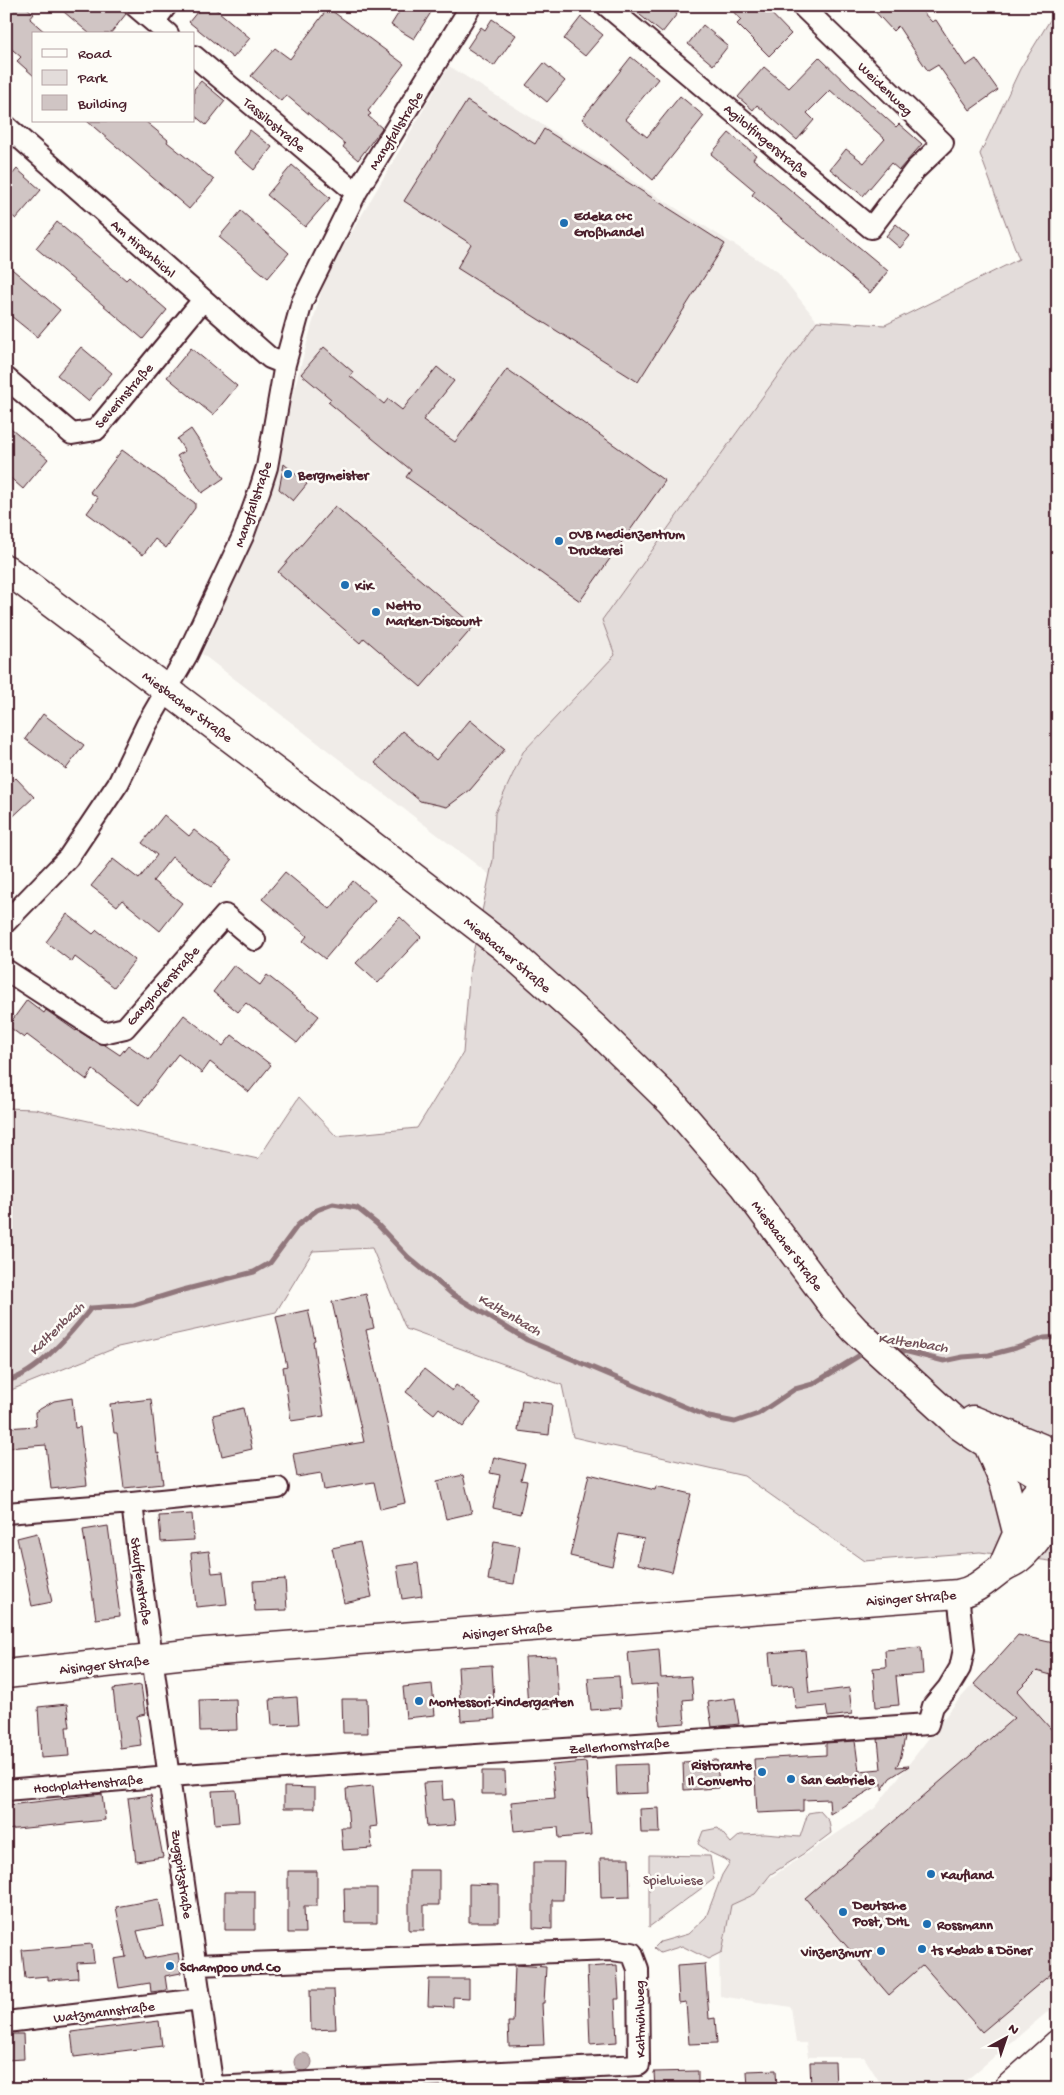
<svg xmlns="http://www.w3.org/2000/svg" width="1064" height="2095" font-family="'Gochi Hand',sans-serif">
<rect width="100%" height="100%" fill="#fdfcf7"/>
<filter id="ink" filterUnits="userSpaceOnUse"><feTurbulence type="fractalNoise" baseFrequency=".02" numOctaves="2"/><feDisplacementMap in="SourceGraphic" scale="10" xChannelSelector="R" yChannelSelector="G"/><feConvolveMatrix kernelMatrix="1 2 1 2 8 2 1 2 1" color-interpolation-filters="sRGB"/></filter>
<g filter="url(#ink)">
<path fill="#f0ece8" d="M449 66 778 272 817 321 602 620 615 655 523 752 495 813 493 860 490 875 202 654 253 538 325 278Z
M1018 1635 1058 1644V2003L956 2089H884L864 2057H808L806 2043H796L791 2007 720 1996 718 1896 770 1878 875 1808 955 1704Z"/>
<path fill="#e3dcda" stroke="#967e82" d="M1058 7V1562L980 1552 864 1561 744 1476 573 1437 562 1385 406 1329 372 1248 313 1251 276 1312 118 1347 6 1392V1108L35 1109 258 1159 299 1097 336 1136 417 1128 463 1053 470 967 493 860 495 813 523 752 615 655 602 620 817 321 885 325 1019 259 980 154 1020 69Z
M820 1811 829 1821 831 1833 803 1854 771 1874 755 1894 731 1905 722 1952 708 1959 682 1946 660 1953 654 1948 660 1942 688 1934 706 1917 722 1875 730 1862 709 1852 698 1844 703 1831 718 1828 731 1843 740 1835 765 1834 800 1837 808 1813Z
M649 1855 710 1856 714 1879 649 1927Z"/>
<path fill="#c0b1b1" stroke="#91777b" d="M294 2062a9 9 0 1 1 18 0a9 9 0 1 1-18 0Z"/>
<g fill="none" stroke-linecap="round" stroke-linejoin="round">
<path stroke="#91777b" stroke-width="5" d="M892 1348 944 1361 963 1357 989 1355 1016 1348 1044 1338 1058 1337
M6 1381C36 1375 73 1331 91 1308L134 1305 183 1290 254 1272 270 1263 298 1225 317 1210 333 1204 357 1208 377 1224 408 1257 452 1294 527 1340 709 1417 735 1422 758 1414 795 1389 813 1384 865 1352"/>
</g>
<path fill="#d0c5c4" stroke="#4a1f2b" d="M6 6H25L34 14 30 19 47 34H34V76L17 61 21 57 6 44Z
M57 6H117L126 14 110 34H90Z
M202 6H212L250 38 233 58 189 22Z
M403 6H435L414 39 391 25Z
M629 6H668L677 14 662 33Z
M728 6H764L791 34 769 56 737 24 741 20Z
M870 6H917L932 22 936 20 966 66 976 59 998 90 970 110 938 65 928 71 898 26 893 31Z
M328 8 404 64 368 111 371 114 368 116 382 128 358 160 343 147 345 144 286 95 281 101 251 76 275 48 290 59Z
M581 17 603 35 585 56 564 39Z
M492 19 516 35 494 66 467 48 481 27 485 30Z
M703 25 728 46 713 65 688 44Z
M631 57 658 79 625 119 647 137 680 96 704 116 653 180 582 119Z
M819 57 852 89 853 88 896 127 899 124 922 144 899 170 891 163 863 196 830 169 846 149 864 163 885 139 830 90 807 113 814 120 797 140 757 105 753 110 738 97 764 67 789 88Z
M544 63 565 81 547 102 526 85Z
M201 81 225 101 206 125 194 115V89Z
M467 101 535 144 544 129 725 244 638 382 457 268 471 244 404 201Z
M87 121H145L168 140 167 142 214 180 189 209Z
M250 130 272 147 254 170 233 152Z
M729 133 756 155 753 159 888 271 870 293 752 195 755 191 711 154Z
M292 165 330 198 305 227 267 195Z
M17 169 41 190 16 219 6 211V182Z
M241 211 289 253 268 278 219 237Z
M57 222 126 280 129 277 167 310 143 339 36 248Z
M896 224 910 236 900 248 886 236Z
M6 264 60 310 37 337 6 312Z
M81 347 112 373 88 401 57 375Z
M324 347 353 372 350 376 384 404 388 399 402 410 437 367 454 381 423 420 455 442 507 369 665 481 580 601 406 477 411 470 328 402 331 399 301 374Z
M191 348 237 386 213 415 167 377Z
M6 424 48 459 23 489 6 474Z
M191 429 224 478 202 493 177 456 185 451 177 439Z
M122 450 195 503V508L166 548 155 539 143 555 87 513 98 498 90 492Z
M284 464 307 484 293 501 279 489Z
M335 506 474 626 421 687 364 638 360 643 278 572Z
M43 714 84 745 66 769 25 739Z
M470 720 505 749 470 790 447 807 420 801 375 763 402 731 436 760Z
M16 778 34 797 6 823V787Z
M164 815 189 836 194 830 232 860 211 887 172 857 153 881 182 903 160 931 122 900 117 906 91 886 113 859 139 879 157 855 142 843Z
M285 872 330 909 353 881 375 900 325 959 303 941 307 936 262 899Z
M67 914 93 934 97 930 135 960 114 987 75 957 72 962 46 942Z
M400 917 421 937 378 983 356 963Z
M234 965 260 985 267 975 319 1016 297 1043 246 1003 238 1012 213 992Z
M27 1000 44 1013 46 1010 76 1031 77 1030 97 1043 105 1045 120 1055 128 1045 149 1060 184 1015 223 1046 232 1035 271 1065 249 1092 210 1062 202 1073 178 1054 139 1105 93 1070 87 1080 27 1035 24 1038 8 1026Z
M366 1294 374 1328 366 1330 405 1503 380 1509 374 1482 324 1490 321 1473 297 1477 293 1454 364 1442 332 1302Z
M308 1310 315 1340 313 1341 324 1416 291 1421 283 1367 287 1366 276 1317Z
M424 1369 452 1391 456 1385 481 1403 463 1427 439 1408 434 1414 406 1392Z
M72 1398 75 1428 80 1427 87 1485 51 1489 46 1445 6 1448V1428L36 1426 35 1412 54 1401Z
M151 1399 157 1454 159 1453 163 1484 124 1488 117 1433H114L110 1404Z
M522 1400 552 1404 549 1435 518 1431Z
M243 1408 252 1449 222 1456 213 1415Z
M494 1457 525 1464 521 1480 527 1481 520 1514 493 1508 500 1475 490 1473Z
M589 1474 655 1490 656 1486 691 1494 672 1572 638 1564 644 1539 619 1534 612 1566 570 1556Z
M463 1475 472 1513 446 1519 437 1481Z
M192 1514 194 1540 161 1542 159 1516Z
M108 1526 120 1616 96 1619 83 1530Z
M37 1533 52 1602 32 1606 17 1538Z
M360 1542 372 1597 344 1603 332 1548Z
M494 1542 520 1546 514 1584 488 1580Z
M209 1551 212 1573 223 1572 227 1604 196 1607 191 1553Z
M418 1563 422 1596 402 1599 397 1566Z
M285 1579 287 1610 255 1611 253 1581Z
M1018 1635 1058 1644V1677L1037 1671 1017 1691 1058 1737V1968L982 2032 923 1965 889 1995 805 1898 1014 1718 974 1684Z
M921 1647 923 1674 896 1676 899 1705 876 1707 873 1668 886 1667 885 1650Z
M659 1649 661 1678 691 1676 693 1699 683 1700 685 1723 660 1725 657 1684 631 1686 628 1652Z
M805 1650 809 1693 849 1688 852 1714 828 1717 826 1706 796 1709 793 1685 772 1687 769 1653Z
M556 1656 559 1707 528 1709 525 1657Z
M492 1665 495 1719 461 1721 458 1667Z
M619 1676 621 1708 591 1710 588 1678Z
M432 1684 435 1715 406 1718 403 1687Z
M141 1685 145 1714 137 1716 141 1745 120 1748 113 1689Z
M297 1697 299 1724 272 1725 270 1699Z
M735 1698 739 1724 712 1727 708 1702Z
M236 1699 237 1730 200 1731 199 1700Z
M342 1699H367L368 1733H343Z
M67 1704 70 1727H66L69 1756 41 1758 38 1707Z
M905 1737 900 1760 896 1767 909 1766 890 1778 882 1790V1783L830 1814 829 1799 803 1800V1811L757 1813 754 1759 826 1755V1743L855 1741 859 1771 881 1769 878 1739Z
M717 1760 719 1788 684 1790 683 1762Z
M586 1762 591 1835 559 1838 558 1827 514 1831 511 1802 555 1798 552 1765Z
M647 1764 648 1793 617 1794 616 1765Z
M482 1771H505L506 1794H482Z
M442 1782 443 1800 453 1799 455 1825 427 1827 423 1783Z
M373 1786 377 1826 370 1827 372 1848 343 1850 341 1827H349L346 1789Z
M284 1787 315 1788V1808H284Z
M236 1790 239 1822 215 1824 212 1791Z
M102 1794 105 1820 6 1830V1810H10L9 1805Z
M151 1795 163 1857 136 1861 128 1798Z
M659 1808 660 1833H641L640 1809Z
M600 1858H629L630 1897 601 1898Z
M533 1862H564L563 1900H552V1929L533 1928Z
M409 1870H439V1905H424V1930H409Z
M288 1871H317V1906H304L305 1933H288Z
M469 1884 499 1885V1922H469Z
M344 1888H377V1923H345Z
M225 1891H255V1930H225Z
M159 1899 164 1926 137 1931 145 1959 178 1953 181 1973 165 1976 167 1990 151 1992 150 1983 119 1988 114 1959 126 1957 116 1907Z
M92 1944 94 1962 77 1963 78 1978 48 1980V1976L25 1978 22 1950Z
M705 1964 709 2019 715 2018 717 2043 689 2044 686 2002 679 2003 677 1966Z
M515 1965 546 1967 544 2003H542L544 2045 509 2046 508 2022H513Z
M617 1965 619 1999H615L617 2042 590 2044 587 1967Z
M429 1979H469V1998L453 1997V2007L428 2006Z
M310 1990H334L336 2029 311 2030Z
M159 2021 162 2046 74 2057 71 2032Z
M6 2034H23L24 2059 6 2060Z
M810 2062H835L836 2089H811Z
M776 2070 777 2089H748L747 2071Z
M698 2071V2089H655L654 2072Z
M567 2081V2089H526V2083Z"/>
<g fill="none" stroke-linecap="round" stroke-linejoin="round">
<defs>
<path id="street" d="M135 6 168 34
M607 6 871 228 915 170 943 143 802 6
M154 22 166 6
M194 56 348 186 357 191
M6 126 270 358 285 364
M6 378 72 434 96 430 203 300
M6 922 68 858 119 782 147 724 187 655 243 536 260 489 267 467 285 364 302 302 357 191 471 6
M6 970 103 1033 125 1028 225 915 255 940
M6 1513 132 1503
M6 1790 169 1776 928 1724 933 1706 948 1688 960 1668 964 1649 958 1594
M196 1965 612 1950 632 1953 638 1969 639 2065 212 2087
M6 2022 201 1999
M213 2089 142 1586 132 1503 278 1488"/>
<path id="secondary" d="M6 569 313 800 504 947 595 1028 672 1103 743 1185 833 1306 855 1330 960 1426 976 1437 1058 1486
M973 1420 1039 1447 1058 1456
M988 1445 1005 1485 1017 1532
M1003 1566 1034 1496 1058 1471
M6 1674 205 1652 958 1594C977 1590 986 1580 1001 1569 1006 1565 1013 1563 1018 1559 1036 1544 1050 1520 1058 1498"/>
<path id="primary" d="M1008 2089 1058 2044
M1038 2089 1058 2073"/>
</defs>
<use href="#street" stroke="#4a1f2b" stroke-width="24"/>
<use href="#secondary" stroke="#4a1f2b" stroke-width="31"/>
<use href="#primary" stroke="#4a1f2b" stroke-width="31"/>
<use href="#street" stroke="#fdfcf7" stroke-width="20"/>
<use href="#secondary" stroke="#fdfcf7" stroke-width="28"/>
<use href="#primary" stroke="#fdfcf7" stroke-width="28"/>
</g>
</g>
<g fill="#1f6fb2" stroke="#fdfcf7" stroke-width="2">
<circle cx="564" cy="223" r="5"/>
<circle cx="288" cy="474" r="5"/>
<circle cx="559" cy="541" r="5"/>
<circle cx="345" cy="585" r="5"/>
<circle cx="376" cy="612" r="5"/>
<circle cx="419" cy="1701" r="5"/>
<circle cx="762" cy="1772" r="5"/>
<circle cx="791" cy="1779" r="5"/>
<circle cx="931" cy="1874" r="5"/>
<circle cx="843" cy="1912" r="5"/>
<circle cx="927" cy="1924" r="5"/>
<circle cx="922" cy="1949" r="5"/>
<circle cx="881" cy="1951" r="5"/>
<circle cx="170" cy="1966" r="5"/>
</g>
<g text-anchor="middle" stroke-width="5" stroke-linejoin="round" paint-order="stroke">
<g font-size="14" fill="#4a1f2b" stroke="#fdfcf7">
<text transform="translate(886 88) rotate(44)" y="5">Weidenweg</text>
<text transform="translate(275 124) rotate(40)" y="5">Tassilostraße</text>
<text transform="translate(395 130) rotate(-58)" y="5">Mangfallstraße</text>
<text transform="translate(767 140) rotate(40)" y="5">Agilolfingerstraße</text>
<text transform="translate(144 248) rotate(41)" y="5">Am Hirschbichl</text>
<text transform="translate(123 395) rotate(-49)" y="5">Severinstraße</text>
<text transform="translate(252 504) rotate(-71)" y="5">Mangfallstraße</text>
<text transform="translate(188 706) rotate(37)" y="5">Miesbacher Straße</text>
<text transform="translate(508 954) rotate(40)" y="5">Miesbacher Straße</text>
<text transform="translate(162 985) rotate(-48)" y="5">Ganghoferstraße</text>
<text transform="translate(788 1245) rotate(53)" y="5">Miesbacher Straße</text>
<text transform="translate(142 1581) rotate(82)" y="5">Stauffenstraße</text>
<text transform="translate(911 1597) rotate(-4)" y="5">Aisinger Straße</text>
<text transform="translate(507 1630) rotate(-5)" y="5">Aisinger Straße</text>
<text transform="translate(104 1664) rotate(-6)" y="5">Aisinger Straße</text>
<text transform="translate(619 1745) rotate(-4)" y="5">Zellerhornstraße</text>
<text transform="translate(88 1783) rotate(-5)" y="5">Hochplattenstraße</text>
<text transform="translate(183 1874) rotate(82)" y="5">Zugspitzstraße</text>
<text transform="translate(104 2011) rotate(-7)" y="5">Watzmannstraße</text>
<text transform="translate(639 2019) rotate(-91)" y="5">Kaltmühlweg</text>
</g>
<g font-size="14" font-weight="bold" fill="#4a1f2b" stroke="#fdfcf7" text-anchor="start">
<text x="574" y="220">Edeka c+c<tspan x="574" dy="16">Großhandel</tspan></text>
<text x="298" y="479">Bergmeister</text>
<text x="569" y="538">OVB Medienzentrum<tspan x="569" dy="16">Druckerei</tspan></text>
<text x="355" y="590">KiK</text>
<text x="386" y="609">Netto<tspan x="386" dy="16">Marken-Discount</tspan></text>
<text x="429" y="1706">Montessori-Kindergarten</text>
<text x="752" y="1769" text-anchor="end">Ristorante<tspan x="752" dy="16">Il Convento</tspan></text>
<text x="801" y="1784">San Gabriele</text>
<text x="941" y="1879">Kaufland</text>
<text x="853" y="1909">Deutsche<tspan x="853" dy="16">Post, DHL</tspan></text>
<text x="937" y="1929">Rossmann</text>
<text x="932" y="1954">ts Kebab &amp; Döner</text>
<text x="871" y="1956" text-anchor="end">Vinzenzmurr</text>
<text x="180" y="1971">Schampoo und Co</text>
</g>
<g font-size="14" fill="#704e57" stroke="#fdfcf7">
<text x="673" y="1884">Spielwiese</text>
</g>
<g font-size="15" font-style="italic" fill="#73525a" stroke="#fdfcf7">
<text transform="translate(510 1314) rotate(30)" y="5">Kaltenbach</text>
<text transform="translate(56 1328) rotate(-44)" y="5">Kaltenbach</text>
<text transform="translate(913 1342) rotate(8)" y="5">Kaltenbach</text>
</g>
</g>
<rect width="1064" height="2095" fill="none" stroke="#fdfcf7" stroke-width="25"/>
<rect x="12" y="12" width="1039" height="2070" fill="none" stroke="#4a1f2b" stroke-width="2" filter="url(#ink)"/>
<rect x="32" y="32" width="162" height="90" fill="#fdfcf7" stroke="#b5a4a5"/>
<rect x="42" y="49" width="25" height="8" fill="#fdfcf7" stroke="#b5a4a5"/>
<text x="78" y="58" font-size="15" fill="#4a1f2b">Road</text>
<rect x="42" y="70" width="25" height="15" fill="#e3dcda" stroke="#b5a4a5"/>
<text x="78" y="82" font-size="15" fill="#4a1f2b">Park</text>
<rect x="42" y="95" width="25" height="15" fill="#d0c5c4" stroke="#b5a4a5"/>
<text x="78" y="108" font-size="15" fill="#4a1f2b">Building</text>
<g transform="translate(1006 2038) rotate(40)" stroke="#fdfcf7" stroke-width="4" paint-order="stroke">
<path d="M0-4L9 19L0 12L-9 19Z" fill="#4a1f2b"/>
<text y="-8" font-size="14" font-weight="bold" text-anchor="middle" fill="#4a1f2b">N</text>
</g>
</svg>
